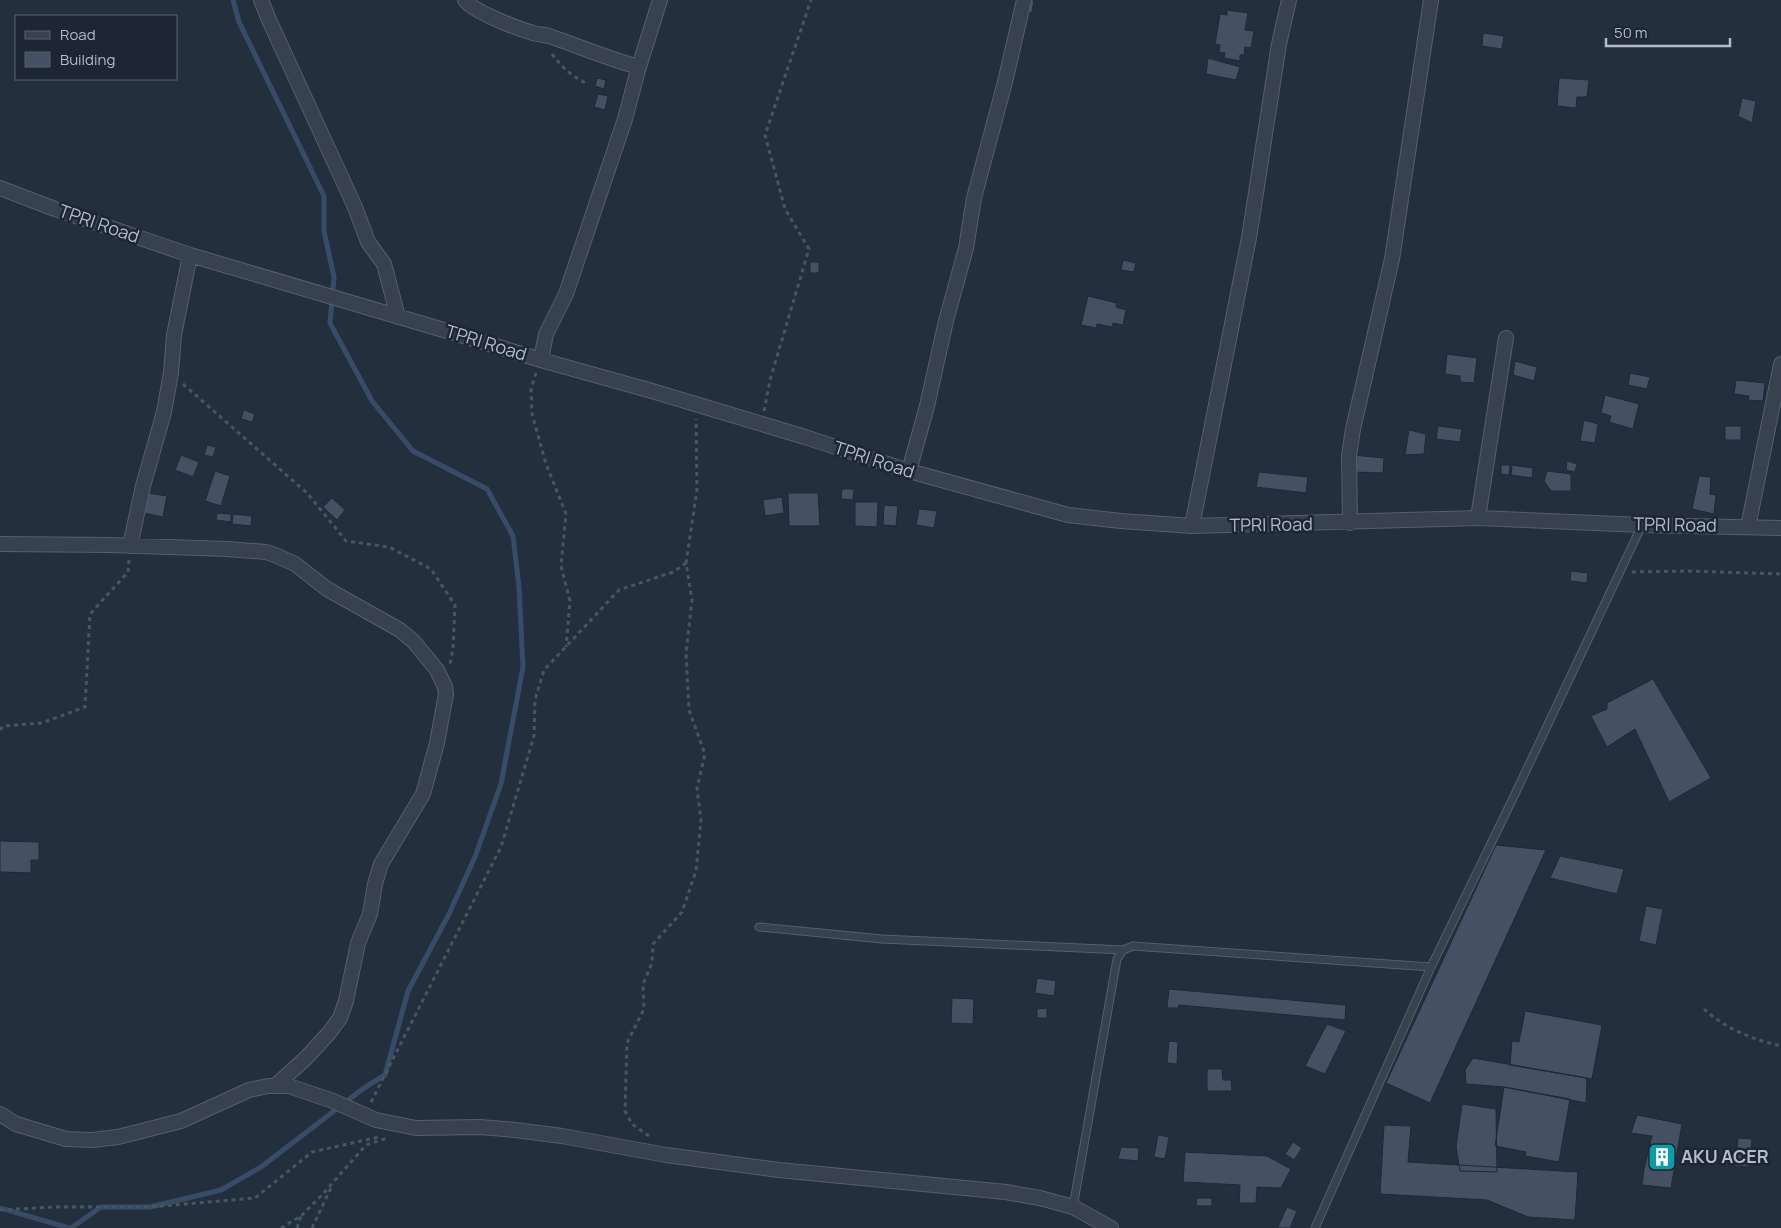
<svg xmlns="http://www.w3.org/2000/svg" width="1781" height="1228" font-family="Manrope,sans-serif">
<rect width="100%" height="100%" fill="#242f3e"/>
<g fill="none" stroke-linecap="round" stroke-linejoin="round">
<path stroke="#394c67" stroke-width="5" d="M0 1208 69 1228
M71 1228 101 1207H150L221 1190 261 1167 364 1088 385 1075 408 991 449 914 475 857 501 784 523 667 519 587 513 536 487 489 413 451 372 401 330 323 334 277 324 231V196L239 22 233 0"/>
</g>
<path fill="#455162" stroke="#1f2835" d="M1024 0H1034L1032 13 1022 9Z
M1227 10 1248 13 1245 30 1254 31 1251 48 1245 47 1244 55H1240V61L1224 58 1225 53 1219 52 1220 45 1215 44 1220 14 1227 15Z
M1483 33 1504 36 1502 49 1482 46Z
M1208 58 1240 67 1236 80 1206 74Z
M597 78 606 80 604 89 595 86Z
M1559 78 1589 80 1587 97H1577L1576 108 1557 106Z
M598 94 608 96 605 110 594 107Z
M1742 98 1756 101 1752 123 1738 116Z
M1123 260 1136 263 1134 272 1121 270Z
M810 262H819V273H810Z
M1088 296 1117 303 1116 307 1126 310 1123 325 1113 323 1112 327 1097 324 1096 328 1081 325Z
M1447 354 1477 358 1474 383 1460 382V376L1445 374Z
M1515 361 1537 367 1534 381 1513 375Z
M1630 373 1650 377 1647 389 1628 385Z
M1736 380 1765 383 1763 401 1748 400 1749 396 1734 394Z
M1605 395 1639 404 1633 429 1609 422 1611 416 1601 413Z
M244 410 255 414 252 422 241 419Z
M1584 420 1598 424 1595 443 1580 441Z
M1438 426 1462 429 1460 442 1436 439Z
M1725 426H1741V440H1725Z
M1409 430 1426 434 1424 454 1405 455Z
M207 445 216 447 213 457 204 455Z
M181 455 199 462 193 477 175 470Z
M1353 455 1384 458 1383 473 1352 472Z
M1567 461 1577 464 1575 472 1566 470Z
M1501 465H1510L1509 475 1501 474Z
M1512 465 1533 468 1532 478 1511 475Z
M215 471 230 476 221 506 205 501Z
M1547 471 1571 474V491H1551L1544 481Z
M1259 472 1308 477 1306 493 1256 487Z
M1699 476 1711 477 1710 494 1716 495 1714 514 1692 509Z
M842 489H854L853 500 841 499Z
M148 493 167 496 163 517 144 513Z
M788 493H818L820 526H789Z
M782 497 784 513 765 516 763 500Z
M332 498 345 510 337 520 323 507Z
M855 502H878L877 527 855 526Z
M884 505 898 506 896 526 883 525Z
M919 509 937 511 934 528 916 525Z
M217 513 231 514V522L216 520Z
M233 514 252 516 251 526 232 524Z
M1571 571 1588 573 1587 583 1570 581Z
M1653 679 1711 778 1669 802 1635 729 1607 747 1591 716 1607 709V703Z
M0 841 39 842V860H31V873L0 872Z
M1496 845 1546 850 1430 1103 1386 1083Z
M1560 856 1624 869 1617 894 1550 878Z
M1646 906 1663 909 1656 945 1639 941Z
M1037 978 1056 981 1054 996 1035 993Z
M1169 989 1346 1005 1345 1020 1179 1005 1178 1008H1167Z
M952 998 974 999 973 1024 951 1023Z
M1047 1008V1018H1037V1009Z
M1525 1011 1602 1025 1592 1079 1510 1065 1512 1041 1519 1042Z
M1327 1024 1346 1031 1325 1074 1305 1066Z
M1169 1041 1178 1042 1177 1064 1167 1063Z
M1473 1058 1587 1078 1586 1103 1504 1087 1466 1084 1465 1070Z
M1207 1069H1222L1223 1080H1231L1232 1091H1207Z
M1504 1087 1570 1099 1559 1162 1525 1156 1526 1152 1495 1146Z
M1462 1104 1496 1109 1497 1172 1460 1171 1456 1147Z
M1637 1115 1682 1124 1671 1188 1642 1185 1644 1169 1652 1136 1631 1133Z
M1384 1125 1411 1126 1408 1162 1578 1172 1575 1220 1528 1217 1487 1200 1380 1194Z
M1158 1135 1169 1137 1165 1159 1154 1157Z
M1738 1138 1752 1139 1750 1167 1735 1166Z
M1293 1142 1302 1148 1294 1160 1285 1154Z
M1121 1147 1139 1148 1138 1161 1118 1159Z
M1185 1152 1267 1156 1291 1169 1281 1188 1257 1187 1256 1203H1239L1240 1185 1183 1182Z
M1197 1198H1212V1206H1196Z
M1287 1207 1297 1211 1290 1228H1281L1278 1227Z"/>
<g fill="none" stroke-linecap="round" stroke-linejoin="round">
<defs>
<path id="service" d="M759 927 882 939 1123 950
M1073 1207 1117 959 1123 950 1133 946 1431 967
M1315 1228 1431 967 1516 792 1642 525"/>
<path id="minor" d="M261 0 269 20 355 207 368 242 384 264 398 317
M465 0C472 11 516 28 530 32 537 35 545 34 552 37 581 47 609 59 639 67
M0 188 55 209 190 255 457 334 541 360 652 391 805 437 909 471 1068 515 1121 521 1192 526 1478 518 1642 525 1781 528
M541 360 546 334 566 294 625 119 638 70 660 0
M909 471 927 406 946 321 966 248 974 198 1005 82 1024 0
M1478 518 1506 338
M1350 523 1349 456 1353 429 1392 259 1431 0
M1192 526 1249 238 1279 44 1289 0
M1748 527 1781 364
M0 544 110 545 227 549 266 552 275 555 295 564 327 589 400 630 414 642 437 670 445 687 446 694 437 743 423 794 381 864 375 884 370 914 358 943 346 1001 340 1018 329 1033 306 1058 275 1086
M130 546 143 486 164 412 171 373 174 335 190 255
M0 1114 16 1124 66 1139 92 1140 118 1137 181 1121 249 1090 268 1086H289L333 1101 376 1120 416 1128 480 1127 515 1130 562 1136 666 1155 779 1170 1006 1192 1040 1198 1073 1207 1111 1228"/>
</defs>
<use href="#service" stroke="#565f6c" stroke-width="9"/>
<use href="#minor" stroke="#565f6c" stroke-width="16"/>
<path stroke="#44595c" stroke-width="3" stroke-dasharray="4 4" stroke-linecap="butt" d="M552 54C562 67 571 76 586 83
M536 373 531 389 532 414 546 464 566 514 561 566 570 601 566 647
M183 384 307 493 346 541 389 547 431 569 455 605 453 649 450 664
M764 411 770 380 809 249 785 209 765 135 811 0
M1632 572 1687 571 1781 574
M0 730 3 726 42 723 85 707 90 614 128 572 129 560
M1704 1009C1724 1028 1754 1040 1781 1046
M371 1102 501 847 534 736 535 700 544 670 619 590 673 572 686 563
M649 1136 632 1124 625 1111 627 1043 644 1009 643 984 652 963 653 944 682 912 696 871 701 820 697 788 705 754 689 710 686 653 692 600 686 563 697 490 696 419
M0 1210 53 1207H150L255 1198 312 1152 379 1137
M281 1228 301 1216 321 1196 366 1145 387 1138
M297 1228 301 1216
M312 1228 331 1188"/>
<use href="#service" stroke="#38414e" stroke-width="7"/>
<use href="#minor" stroke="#38414e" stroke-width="14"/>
</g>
<defs>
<symbol id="building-square" viewBox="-11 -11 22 22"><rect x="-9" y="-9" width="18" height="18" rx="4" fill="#0f9aa8" stroke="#1d2633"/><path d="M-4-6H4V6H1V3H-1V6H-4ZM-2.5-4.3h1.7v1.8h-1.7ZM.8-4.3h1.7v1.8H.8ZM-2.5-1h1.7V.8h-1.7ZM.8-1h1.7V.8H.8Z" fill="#fff"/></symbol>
</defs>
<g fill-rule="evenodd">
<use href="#building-square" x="1646" y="1141" width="32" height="32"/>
</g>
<g text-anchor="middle" stroke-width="5" stroke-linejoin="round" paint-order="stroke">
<g font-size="18" fill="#b4bcc9" stroke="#1d2633">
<text transform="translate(99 224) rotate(19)" y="6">TPRI Road</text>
<text transform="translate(486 343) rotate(17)" y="6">TPRI Road</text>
<text transform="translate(874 460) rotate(18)" y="6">TPRI Road</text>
<text transform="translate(1271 525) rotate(-1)" y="6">TPRI Road</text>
<text transform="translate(1675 525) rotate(1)" y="6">TPRI Road</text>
</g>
<g font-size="18" font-weight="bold" fill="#b4bcc9" stroke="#1d2633" text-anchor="start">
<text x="1681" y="1163">AKU ACER</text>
</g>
</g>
<rect x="15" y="15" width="162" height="65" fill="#1d2633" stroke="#59626f"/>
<rect x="25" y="31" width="25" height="8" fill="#38414e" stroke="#59626f"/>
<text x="60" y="40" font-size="15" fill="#b4bcc9">Road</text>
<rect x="25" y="52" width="25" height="15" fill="#455162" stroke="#59626f"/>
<text x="60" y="65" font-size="15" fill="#b4bcc9">Building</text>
<path d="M1606 38v8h124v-8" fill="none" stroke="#b4bcc9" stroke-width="2.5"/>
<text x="1614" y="38" font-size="15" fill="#b4bcc9" stroke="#1d2633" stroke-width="4" paint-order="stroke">50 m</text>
</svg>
